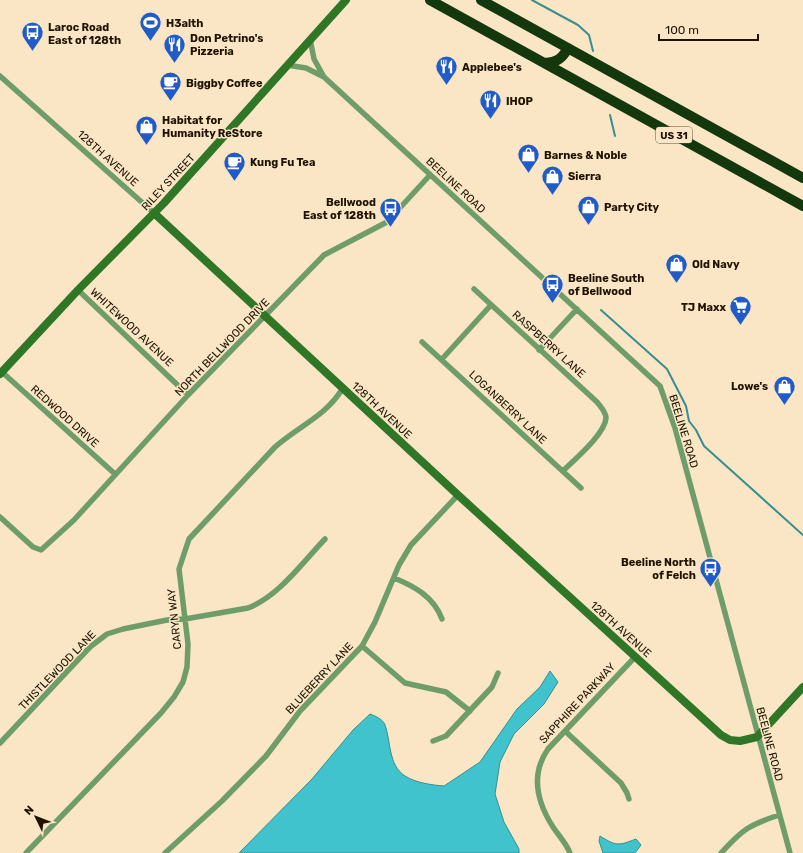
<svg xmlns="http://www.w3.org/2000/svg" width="803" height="853" font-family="Rubik,sans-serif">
<rect width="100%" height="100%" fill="#fae6c5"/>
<path fill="#40c3cc" stroke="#368e8f" d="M550 671 558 682 544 704 514 734 500 762 495 794 504 822 519 849V853H239L312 779 353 730 370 714C375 716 383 719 385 725 391 741 388 765 405 776 416 783 432 785 444 786L480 762 517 709 540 687Z
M600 836C616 846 618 846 636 839L641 845 635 853H603L599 841Z"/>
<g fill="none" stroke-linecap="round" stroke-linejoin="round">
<path stroke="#368e8f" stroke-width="2" d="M532 0 578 25 589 35 593 51
M610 115 615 136
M601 310 667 369 686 406 689 421 696 430 704 446 803 535"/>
<path stroke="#6f9d69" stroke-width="5.5" d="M287 65 306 68 324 77 314 59 310 39
M0 76 154 213
M324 77 660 386 675 428 790 853
M474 289 597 402C601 407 606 412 606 418 605 434 574 460 563 471
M78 290 188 395
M422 342 581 488
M539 350 577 309
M442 359 491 305
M2 372 115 474
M0 517 33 547 41 550 74 520 188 395 324 255 387 222 430 175
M394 578C414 586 434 597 442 619
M362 646 405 683 446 692 470 711
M565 731 621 783 627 793 629 799
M433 741 446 736 492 687 498 673
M0 743 90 647 107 634 123 629 167 620 185 619 248 608C279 596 302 563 325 539
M26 853 161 713 174 697 183 682 187 667 188 644 179 569 189 539 275 447C300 425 325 417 343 388
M165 853 222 801 266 756 300 711 362 646 375 622 399 565 411 545 458 495
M570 853C566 843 559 836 553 827 537 802 530 775 548 749L635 657
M721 853C743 829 749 825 779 815"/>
<path stroke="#2f7626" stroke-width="8" d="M154 213 458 495 721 735 730 740 740 741 757 737 803 687
M0 374 78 290 164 203 346 0"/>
<path stroke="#13380e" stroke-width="10" d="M430 0 803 206
M481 0 803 178
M545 63C557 62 562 59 568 48"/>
</g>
<defs>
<symbol id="stadium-pin" viewBox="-11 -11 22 30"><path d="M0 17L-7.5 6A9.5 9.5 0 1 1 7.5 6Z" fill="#215bc8" stroke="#fae6c5"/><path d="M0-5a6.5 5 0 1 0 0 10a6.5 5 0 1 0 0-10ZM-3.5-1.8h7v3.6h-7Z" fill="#fff"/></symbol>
<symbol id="bus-pin" viewBox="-11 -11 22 30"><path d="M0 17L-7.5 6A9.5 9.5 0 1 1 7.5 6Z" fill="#215bc8" stroke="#fae6c5"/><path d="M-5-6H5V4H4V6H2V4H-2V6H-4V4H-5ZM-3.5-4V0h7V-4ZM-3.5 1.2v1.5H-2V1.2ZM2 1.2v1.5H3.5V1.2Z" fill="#fff"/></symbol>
<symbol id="restaurant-pin" viewBox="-11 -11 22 30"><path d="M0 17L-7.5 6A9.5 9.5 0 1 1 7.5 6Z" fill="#215bc8" stroke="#fae6c5"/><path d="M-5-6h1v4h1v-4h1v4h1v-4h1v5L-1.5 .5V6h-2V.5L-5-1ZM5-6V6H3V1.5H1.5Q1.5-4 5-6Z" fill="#fff"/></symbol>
<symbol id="cafe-pin" viewBox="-11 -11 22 30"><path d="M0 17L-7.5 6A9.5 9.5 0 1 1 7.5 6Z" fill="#215bc8" stroke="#fae6c5"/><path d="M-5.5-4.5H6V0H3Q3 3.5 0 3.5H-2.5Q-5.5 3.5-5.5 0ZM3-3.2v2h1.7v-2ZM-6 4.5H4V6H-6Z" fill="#fff"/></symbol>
<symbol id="shop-pin" viewBox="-11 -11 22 30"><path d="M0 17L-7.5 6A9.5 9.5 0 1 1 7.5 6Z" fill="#215bc8" stroke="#fae6c5"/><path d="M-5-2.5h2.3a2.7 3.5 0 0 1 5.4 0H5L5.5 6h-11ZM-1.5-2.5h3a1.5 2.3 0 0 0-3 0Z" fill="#fff"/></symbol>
<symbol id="supermarket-pin" viewBox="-11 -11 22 30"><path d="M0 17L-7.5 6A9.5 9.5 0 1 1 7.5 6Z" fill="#215bc8" stroke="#fae6c5"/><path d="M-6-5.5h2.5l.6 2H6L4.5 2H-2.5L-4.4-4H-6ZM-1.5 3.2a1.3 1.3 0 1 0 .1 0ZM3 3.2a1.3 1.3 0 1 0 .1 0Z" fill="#fff"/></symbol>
</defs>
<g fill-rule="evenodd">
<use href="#stadium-pin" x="138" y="10" width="25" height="34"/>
<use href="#bus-pin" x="20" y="20" width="25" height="34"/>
<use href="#restaurant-pin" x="162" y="32" width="25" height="34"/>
<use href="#restaurant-pin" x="434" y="54" width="25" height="34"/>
<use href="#cafe-pin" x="158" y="70" width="25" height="34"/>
<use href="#restaurant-pin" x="478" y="88" width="25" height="34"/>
<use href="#shop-pin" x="134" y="114" width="25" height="34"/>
<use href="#shop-pin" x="516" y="142" width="25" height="34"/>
<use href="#cafe-pin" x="222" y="150" width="25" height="34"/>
<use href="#shop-pin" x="540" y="164" width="25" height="34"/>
<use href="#shop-pin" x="576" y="194" width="25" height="34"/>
<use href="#bus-pin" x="378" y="196" width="25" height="34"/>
<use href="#shop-pin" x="664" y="252" width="25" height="34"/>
<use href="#bus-pin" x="540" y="272" width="25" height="34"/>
<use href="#supermarket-pin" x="728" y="294" width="25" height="34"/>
<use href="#shop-pin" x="772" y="374" width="25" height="34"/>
<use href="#bus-pin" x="698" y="556" width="25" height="34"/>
</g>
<g text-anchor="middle" stroke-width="3" stroke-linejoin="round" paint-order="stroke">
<rect fill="#fae6c5" stroke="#61523b" stroke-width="1" x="656" y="127" width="36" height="16" rx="3"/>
<g font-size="10" font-weight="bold" fill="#1f1300">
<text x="674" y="139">US 31</text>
</g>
<g font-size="11" font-weight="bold" fill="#1f1300" stroke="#fae6c5" text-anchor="start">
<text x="166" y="27">H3alth</text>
<text x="48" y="31">Laroc Road<tspan x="48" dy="13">East of 128th</tspan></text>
<text x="190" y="42">Don Petrino's<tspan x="190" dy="13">Pizzeria</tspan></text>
<text x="462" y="71">Applebee's</text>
<text x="186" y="87">Biggby Coffee</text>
<text x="506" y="105">IHOP</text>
<text x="162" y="124">Habitat for<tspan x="162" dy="13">Humanity ReStore</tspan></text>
<text x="544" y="159">Barnes &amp; Noble</text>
<text x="250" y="166">Kung Fu Tea</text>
<text x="568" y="180">Sierra</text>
<text x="376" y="206" text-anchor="end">Bellwood<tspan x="376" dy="13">East of 128th</tspan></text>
<text x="604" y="211">Party City</text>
<text x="692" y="268">Old Navy</text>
<text x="568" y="282">Beeline South<tspan x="568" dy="13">of Bellwood</tspan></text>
<text x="726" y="311" text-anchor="end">TJ Maxx</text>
<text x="768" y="390" text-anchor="end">Lowe's</text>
<text x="696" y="566" text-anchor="end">Beeline North<tspan x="696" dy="13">of Felch</tspan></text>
</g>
<g font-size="11" fill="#1f1300" stroke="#fae6c5">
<text transform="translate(108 158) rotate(42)" y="4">128TH AVENUE</text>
<text transform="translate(168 182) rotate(-47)" y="4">RILEY STREET</text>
<text transform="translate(456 185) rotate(43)" y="4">BEELINE ROAD</text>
<text transform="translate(132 327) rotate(43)" y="4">WHITEWOOD AVENUE</text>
<text transform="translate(549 344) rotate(42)" y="4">RASPBERRY LANE</text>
<text transform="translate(222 347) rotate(-46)" y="4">NORTH BELLWOOD DRIVE</text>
<text transform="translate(508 407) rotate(43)" y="4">LOGANBERRY LANE</text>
<text transform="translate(382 410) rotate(43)" y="4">128TH AVENUE</text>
<text transform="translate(65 416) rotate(42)" y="4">REDWOOD DRIVE</text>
<text transform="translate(684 431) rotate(73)" y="4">BEELINE ROAD</text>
<text transform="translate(174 619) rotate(-96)" y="4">CARYN WAY</text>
<text transform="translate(621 629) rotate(42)" y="4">128TH AVENUE</text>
<text transform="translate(57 670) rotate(-46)" y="4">THISTLEWOOD LANE</text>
<text transform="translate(319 678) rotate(-47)" y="4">BLUEBERRY LANE</text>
<text transform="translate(577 703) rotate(-47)" y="4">SAPPHIRE PARKWAY</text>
<text transform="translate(770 744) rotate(75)" y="4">BEELINE ROAD</text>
</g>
</g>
<g transform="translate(36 817) rotate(313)" stroke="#fae6c5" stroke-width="3" paint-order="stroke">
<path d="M0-3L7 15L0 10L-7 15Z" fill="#1f1300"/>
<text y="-6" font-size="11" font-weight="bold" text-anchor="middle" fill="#1f1300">N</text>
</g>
<path d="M659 34v6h99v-6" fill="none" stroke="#1f1300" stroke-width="2"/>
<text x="665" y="34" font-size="12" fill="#1f1300" stroke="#fae6c5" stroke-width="3" paint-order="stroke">100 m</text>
</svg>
